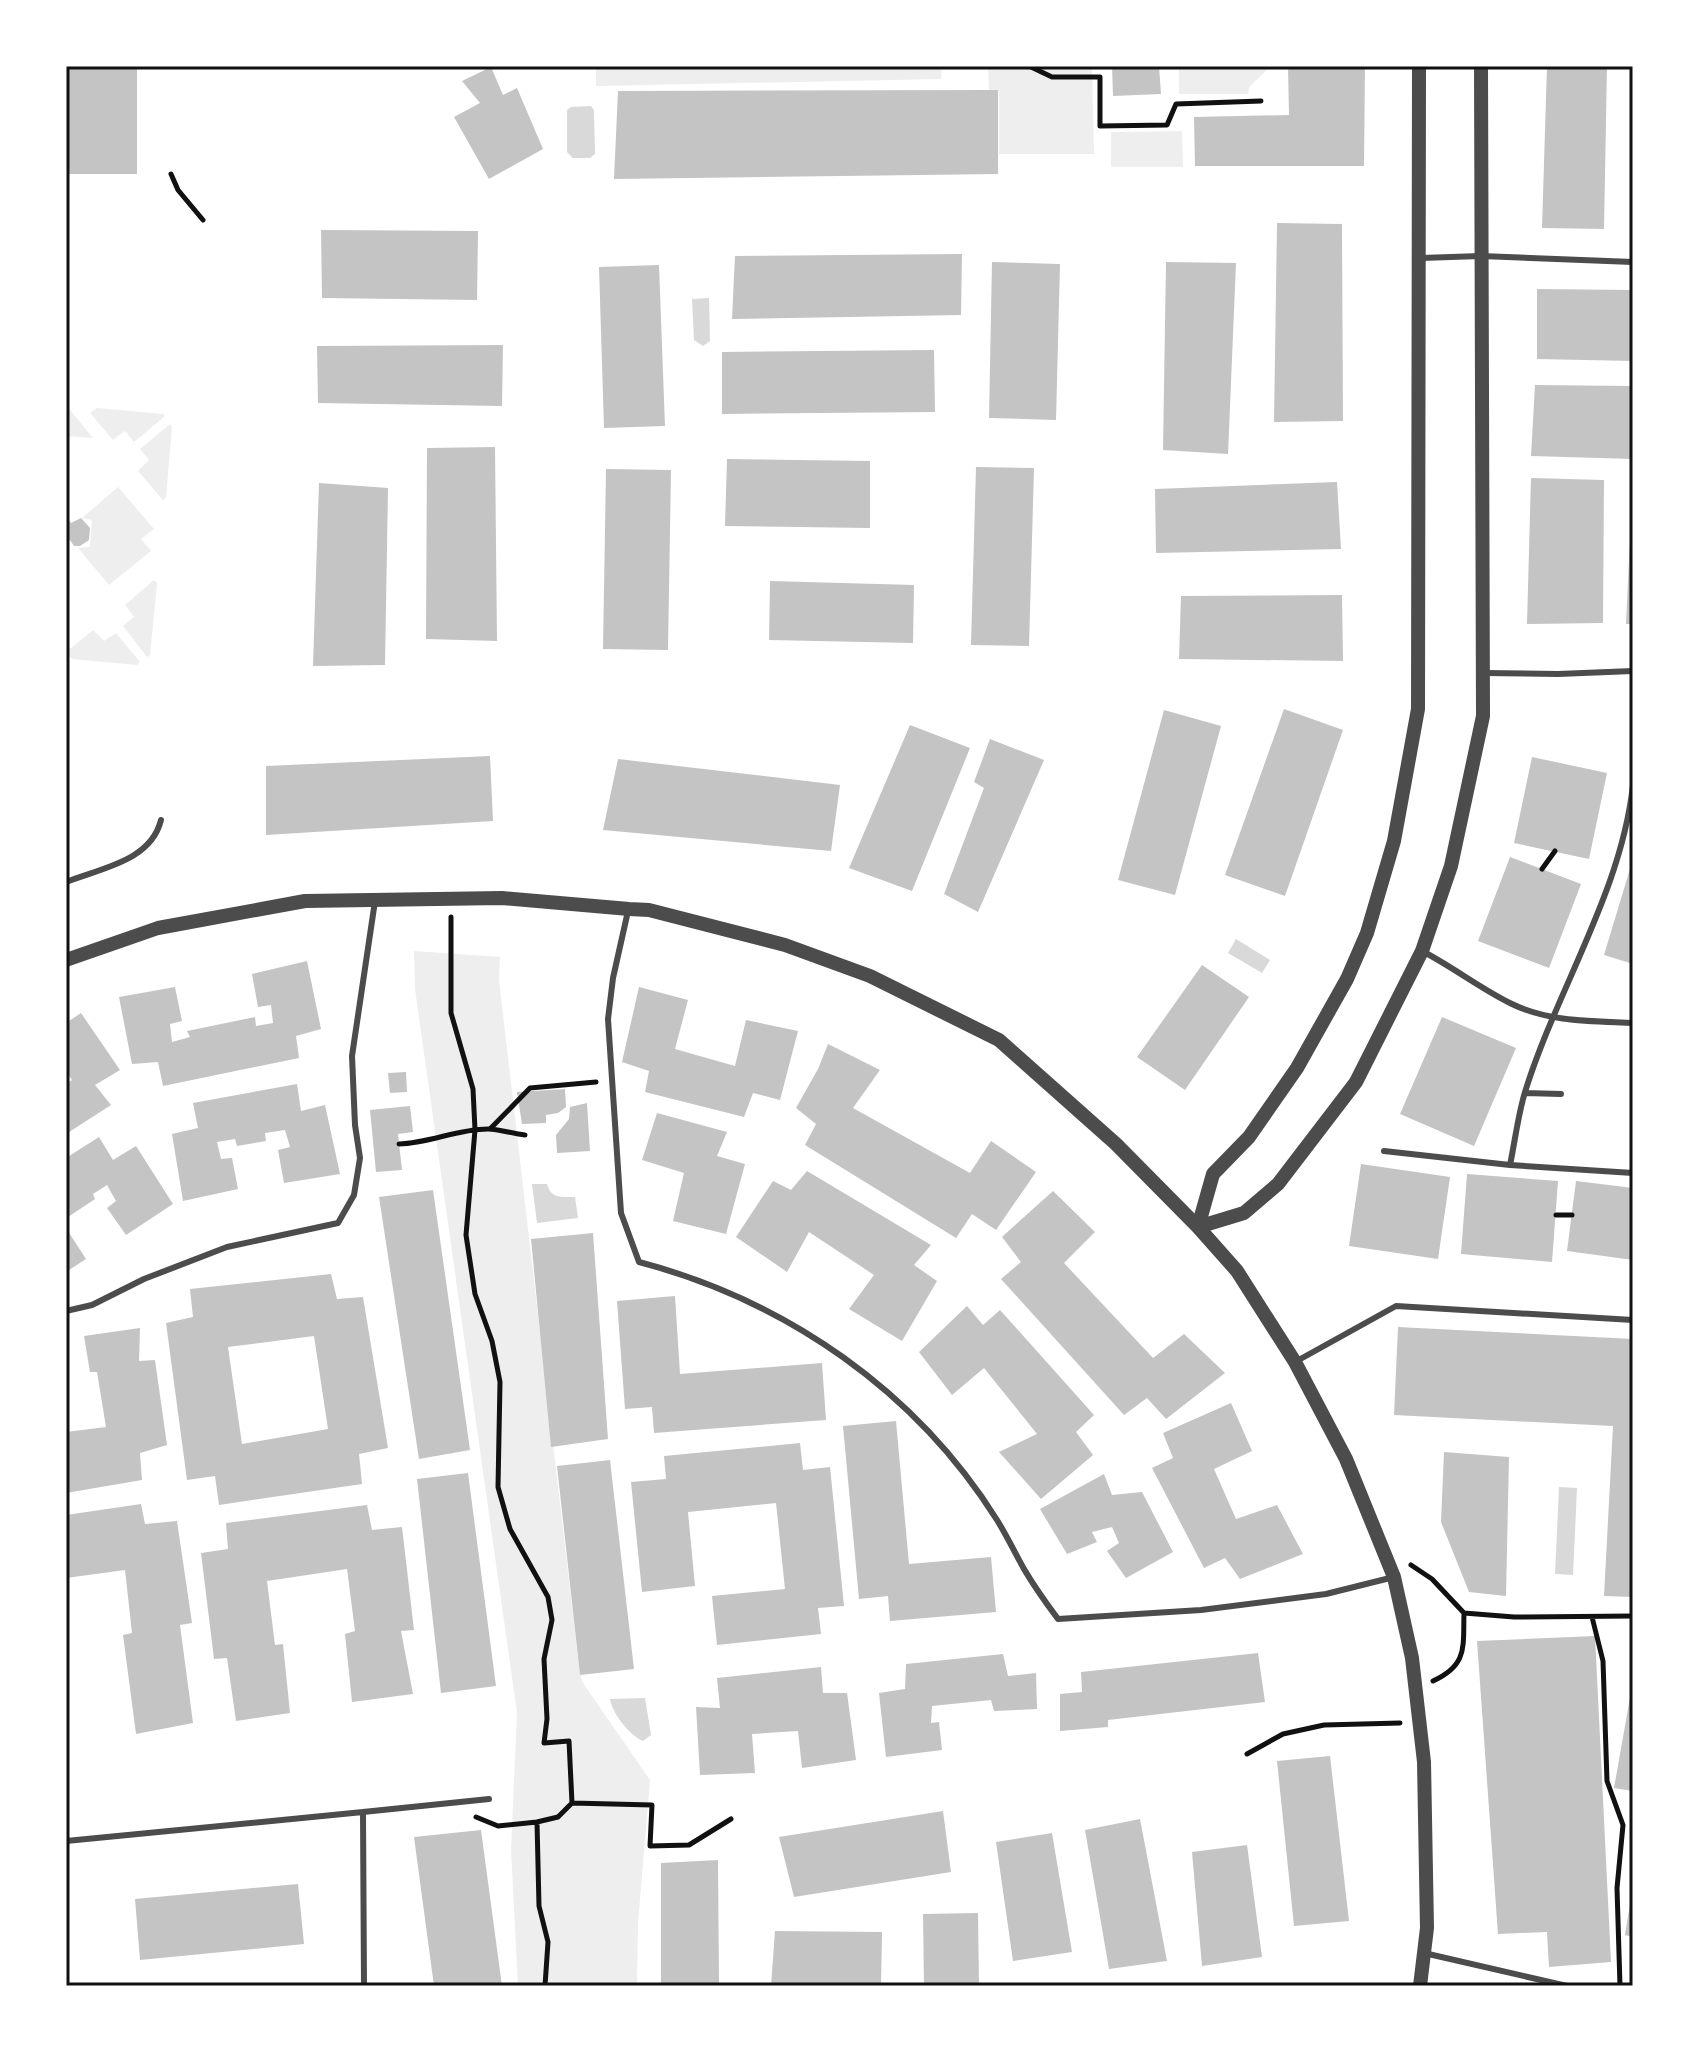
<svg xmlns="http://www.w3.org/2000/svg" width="1699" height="2052" font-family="'Sofia Sans Condensed',sans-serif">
<rect width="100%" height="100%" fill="#fff"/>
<path fill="#eee" d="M596 66H942L941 79 596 86Z
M988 66H1092L1094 154H999V91L989 90Z
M1179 66H1271L1249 87 1248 94H1179Z
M1182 131 1183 167H1111V132Z
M66 405 93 438 66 436Z
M97 408 163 414 165 416 134 442 125 431 113 440 90 413Z
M170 424 172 427 166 498 163 500 138 471 149 460 140 449Z
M118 487 154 529 141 539 151 551 109 585 78 548 90 547 92 520 82 518Z
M154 580 157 583 150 655 147 657 123 626 134 617 125 605Z
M93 630 104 641 116 633 140 662 137 665 72 659 66 652Z
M414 951 500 957 499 980 580 1675 583 1683 650 1780 638 1923 637 1986H518L511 1850 517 1713 415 989Z"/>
<path fill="#d9d9d9" d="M591 106 594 110 595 154 590 158H573L567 152V110L571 107Z
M709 298 710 341 703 346 694 340 692 299Z
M1236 939 1270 960 1262 973 1228 953Z
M532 1184H547C551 1199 561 1197 575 1197L578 1218 537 1223Z
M1559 1487 1577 1488 1573 1575 1555 1574Z
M645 1698 651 1735 643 1741C630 1736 612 1713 610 1699Z"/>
<path fill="#c4c4c4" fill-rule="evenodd" d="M66 66H137V174H66Z
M1112 66H1159L1161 94 1113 96Z
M1288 66H1365L1364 166H1195L1194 117 1289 115Z
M1547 66H1607L1604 229 1542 228Z
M491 67 503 95 517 88 543 149 489 179 454 117 480 103 462 81Z
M989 90H998V174L614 179 618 91Z
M1277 223 1342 224 1343 421 1274 422Z
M321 230 478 231 477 300 322 298Z
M962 254 961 315 732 319 735 256Z
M992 262 1060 264 1056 420 989 418Z
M1166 262 1236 263 1228 454 1163 450Z
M659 265 665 426 604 428 599 267Z
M1537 289 1633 290V361L1537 359Z
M503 345 502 406 318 403 317 346Z
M934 350 935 412 722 414V352Z
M1535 385 1633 386V459L1531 456Z
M495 447 497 641 426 639 427 448Z
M727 459 870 461V528L725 526Z
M976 467 1034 468 1029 646 971 645Z
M606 469 671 470 668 650 603 649Z
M1531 478 1604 480 1603 623 1527 624Z
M1337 482 1341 549 1156 553 1155 489Z
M319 483 388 488 385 665 313 666Z
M66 516 71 523 81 518 90 528 89 540 80 546H74L70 540 66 543Z
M1631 518H1633V624H1626Z
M770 581 914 585 913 643 769 640Z
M1342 595 1343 661 1179 659 1181 596Z
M1284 709 1343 730 1285 896 1225 875Z
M1164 710 1221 726 1175 895 1118 880Z
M910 725 970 748 912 891 849 868Z
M990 739 1044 760 978 912 944 894 984 788 974 782Z
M490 756 493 821 266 835V766Z
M1532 757 1607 773 1589 859 1514 843Z
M618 759 840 785 831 851 603 830Z
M1510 857 1581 884 1549 968 1478 941Z
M1633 859V964L1604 955Z
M307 961 321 1029 296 1036 299 1058 163 1086 158 1062 132 1064 119 997 175 987 182 1021 170 1024 172 1042 190 1037 187 1031 255 1017 256 1026 273 1023 271 1005 258 1007 252 974Z
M1202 965 1249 997 1185 1090 1137 1057Z
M639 987 688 1000 675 1049 735 1066 746 1020 798 1031 780 1100 753 1093 744 1117 645 1092 649 1071 622 1062Z
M81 1013 120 1070 95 1085 111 1105 66 1134V1084L72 1080 66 1072V1023Z
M1442 1017 1516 1048 1474 1146 1400 1114Z
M828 1044 880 1070 853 1108 970 1173 991 1141 1036 1172 996 1230 972 1214 956 1238 805 1145 816 1124 796 1108 818 1069Z
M406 1072 407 1092 390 1093 388 1073Z
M297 1084 301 1111 325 1105 340 1174 284 1183 278 1150 290 1147 285 1130 265 1133 266 1141 237 1146 235 1139 217 1142 221 1159 232 1158 238 1189 183 1201 172 1134 198 1128 193 1103Z
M565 1089 566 1107 558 1113 546 1115V1123L522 1124 517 1092Z
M587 1103 590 1151 557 1153 556 1135 569 1119 570 1107Z
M410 1106 413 1132 398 1134 402 1170 376 1172 370 1110Z
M657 1113 727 1132 717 1156 745 1164 726 1234 673 1221 684 1173 642 1160Z
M99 1137 113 1160 136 1146 173 1204 126 1235 107 1208 116 1201 107 1185 93 1194 95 1199 68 1217 66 1215V1158Z
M1361 1164 1450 1177 1438 1259 1349 1246Z
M807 1171 931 1245 914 1265 937 1281 902 1341 849 1309 874 1275 809 1232 787 1272 736 1237 773 1181 791 1190Z
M1467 1174 1558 1181 1552 1262 1461 1254Z
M1576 1181 1633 1188V1260L1567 1251Z
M433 1190 470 1450 419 1459 379 1197Z
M1053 1191 1095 1232 1064 1263 1153 1358 1184 1334 1225 1373 1166 1419 1147 1398 1124 1415 1001 1279 1021 1262 1002 1237Z
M66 1228 86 1259 66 1272Z
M593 1233 608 1439 551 1447 531 1239Z
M331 1274 337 1299 363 1297 388 1448 359 1454 362 1484 219 1505 215 1476 187 1480 166 1323 193 1317 190 1289ZM314 1336 328 1429 242 1444 228 1347Z
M675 1296 680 1374 822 1363 826 1420 654 1433 652 1407 625 1409 617 1301Z
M967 1306 983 1325 1000 1310 1094 1415 1076 1432 1093 1455 1041 1499 999 1452 1037 1434 984 1368 952 1395 919 1352Z
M1398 1327 1633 1339V1597L1604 1596 1613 1426 1394 1415Z
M140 1328 139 1361 155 1360 167 1445 140 1453 142 1480 66 1493V1432L106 1427 97 1372H90L84 1336Z
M1231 1403 1252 1451 1214 1469 1236 1519 1277 1505 1303 1554 1240 1579 1225 1558 1204 1568 1152 1468 1173 1458 1163 1433Z
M896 1421 909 1564 991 1557 996 1612 890 1621 888 1596 859 1599 843 1426Z
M800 1443 803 1470 830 1467 844 1606 818 1608 821 1634 717 1645 712 1596 785 1589 776 1503 688 1512 695 1586 642 1592 631 1482 666 1479 664 1456Z
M1444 1452 1509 1457 1506 1596 1469 1592 1441 1522Z
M610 1460 634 1669 580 1675 557 1466Z
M468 1473 496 1686 441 1693 417 1479Z
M1104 1474 1112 1495 1142 1492 1173 1552 1126 1578 1107 1551 1119 1543 1112 1527 1092 1532 1097 1542 1067 1554 1040 1509Z
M141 1504 145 1524 177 1521 192 1623 180 1625 193 1723 136 1734 123 1635 132 1633 125 1570 66 1578V1515Z
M367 1505 372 1530 402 1527 414 1630 401 1631 413 1694 352 1702 345 1634 355 1631 347 1569 267 1581 275 1645 283 1644 290 1713 236 1721 227 1658 214 1659 201 1553 228 1549 226 1523Z
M1595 1636 1611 1962 1549 1967 1547 1932 1498 1934 1477 1641Z
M1258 1653 1265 1702 1108 1720V1727L1060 1731V1694L1082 1692 1081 1672Z
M1003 1654 1008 1676 1036 1673 1037 1709 994 1711 991 1700 932 1706 931 1723 939 1722 942 1750 886 1757 879 1693 905 1689 906 1664Z
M821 1667 823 1693H847L856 1760 802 1768 798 1731 752 1734 755 1773 700 1775 696 1707 720 1708 717 1678Z
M1631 1692 1633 1693V1791L1614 1788Z
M1330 1756 1349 1921 1294 1926 1277 1761Z
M943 1811 951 1872 794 1897 779 1837Z
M1140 1819 1167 1961 1109 1969 1085 1830Z
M481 1830 502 1986H434L414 1837Z
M1052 1833 1072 1952 1013 1961 996 1842Z
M1247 1845 1262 1957 1202 1966 1192 1852Z
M718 1860 719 1984H661V1863Z
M298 1884 304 1944 140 1960 135 1899Z
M1631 1898 1633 1899V1937L1625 1935Z
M978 1913 979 1986H924L923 1914Z
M775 1931 882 1932 881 1986H771Z"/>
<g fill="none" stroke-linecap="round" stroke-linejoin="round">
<path stroke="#111" stroke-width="5" d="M954 66H963
M1029 66 1052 77H1100V126L1167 125 1176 104 1261 101
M171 174 178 190 203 220
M1542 869 1555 851
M451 917V1013L473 1089 475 1130 466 1235 475 1294 492 1341 500 1382 498 1487 510 1529 548 1597 552 1620 544 1659 547 1719 544 1743 569 1741 572 1803 558 1817 537 1822 539 1906 548 1942 545 1986
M491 1128 530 1088 596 1082
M399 1144C430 1143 457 1129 488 1129 499 1129 513 1134 525 1135
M1556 1215H1572
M1411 1565 1432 1579 1464 1613 1514 1617 1633 1616
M1592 1617 1603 1661 1607 1781 1623 1825 1617 1888 1620 1986
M1433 1681C1468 1665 1463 1647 1464 1613
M1247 1754 1283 1734 1324 1725 1400 1723
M572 1803 652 1805 650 1846 689 1845 731 1819
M476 1817 498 1826 537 1822"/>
<path stroke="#4c4c4c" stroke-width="6" d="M1421 258 1481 256 1633 262
M1483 673 1558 674 1633 671
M66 882C101 868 151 861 161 820
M628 911 613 978 608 1019 621 1213 639 1262C787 1301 916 1391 997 1520 1007 1536 1015 1553 1024 1569 1034 1586 1046 1603 1058 1619L1201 1610 1326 1594 1394 1577
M1422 951C1453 967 1481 989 1512 1004 1549 1022 1592 1021 1633 1023
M1525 1093 1561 1094
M1384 1151 1510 1165C1515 1141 1518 1115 1525 1092 1557 989 1621 893 1633 785
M1510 1165 1633 1173
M66 1311 92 1305 144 1279 227 1247 338 1223 354 1195 360 1158 355 1125 352 1056 375 901
M1295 1362 1396 1306 1633 1320
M363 1812 489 1799
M66 1841 363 1812 364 1986
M1424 1953 1567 1986"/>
<path stroke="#4c4c4c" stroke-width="14" d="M66 960 158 928 305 901 502 898 629 909 649 910 785 945 870 976 999 1040 1116 1144 1198 1227 1237 1271 1295 1362 1346 1459 1394 1577 1412 1658 1424 1762 1427 1928 1420 1986
M1198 1227 1244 1213 1278 1184 1356 1082 1422 951 1451 866 1483 716 1481 66
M1198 1227 1213 1174 1249 1137 1297 1068 1347 979 1367 933 1394 841 1418 709 1419 66"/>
</g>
<rect width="1699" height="2052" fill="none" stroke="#ffffff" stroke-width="136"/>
<rect x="68" y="68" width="1563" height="1916" fill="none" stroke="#111" stroke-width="3"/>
</svg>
